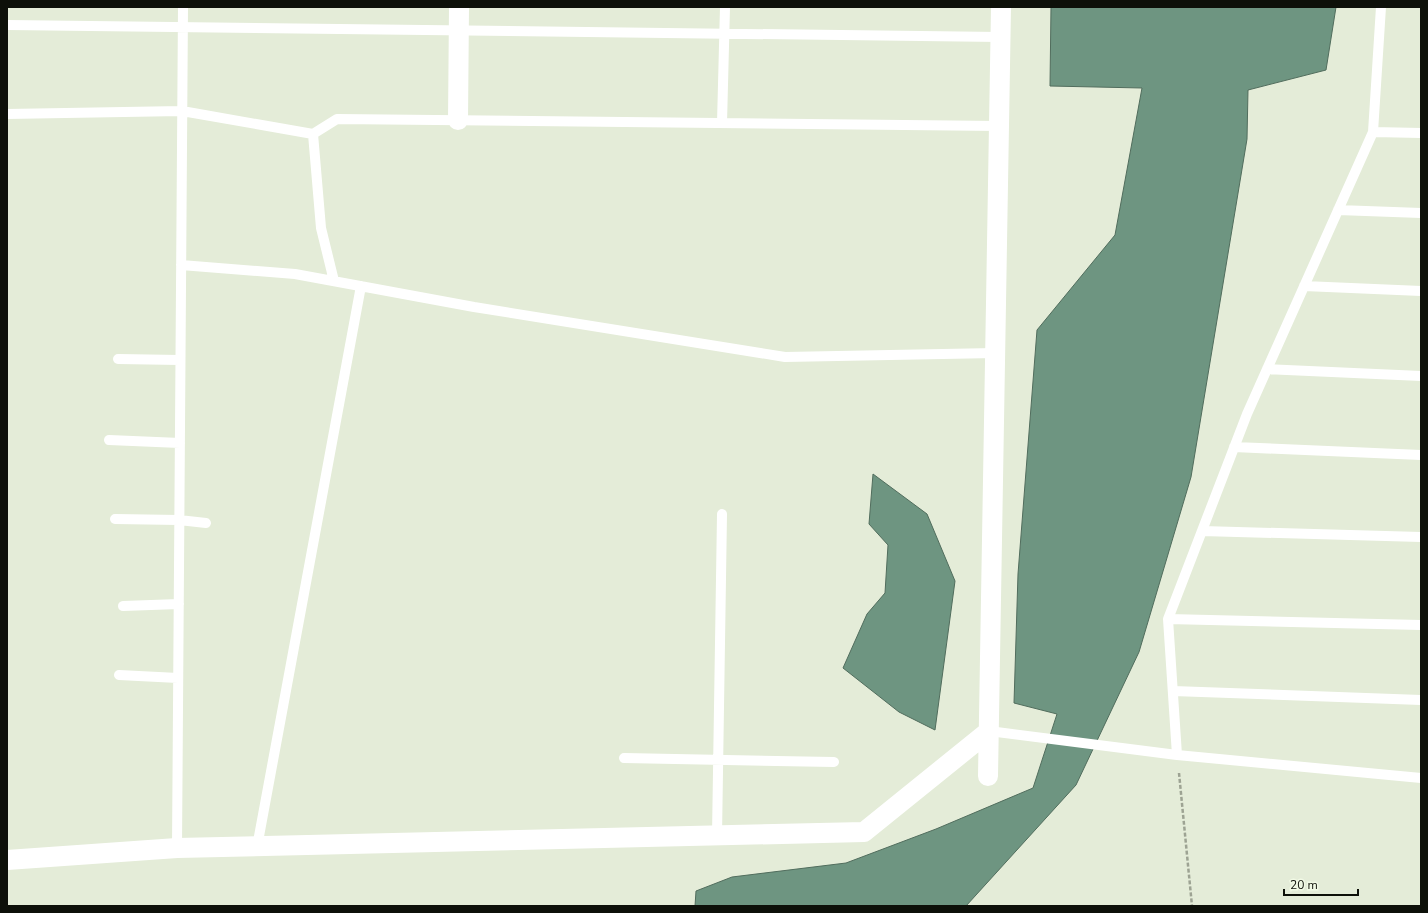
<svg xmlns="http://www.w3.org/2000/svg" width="1428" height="913" font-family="'Nunito Sans',sans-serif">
<rect width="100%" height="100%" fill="#e4ecd8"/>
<path fill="#6e9581" stroke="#516d5d" d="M1051 7H1336L1326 70 1248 90 1247 139 1191 477 1139 652 1076 785 966 906H695L696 891 732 877 846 863 936 829 1033 788 1057 714 1014 703 1018 574 1037 330 1115 235 1142 88 1050 86Z
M873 474 927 514 955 581 935 730 899 712 843 668 867 614 885 593 888 545 869 524Z"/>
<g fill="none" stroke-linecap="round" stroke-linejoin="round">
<path stroke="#9da393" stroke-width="2.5" stroke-dasharray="4 2" stroke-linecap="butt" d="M1179 773 1192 906"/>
<path stroke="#fff" stroke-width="10" d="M7 25 1000 37
M7 114 182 111 313 134 337 119 999 126
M722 123 725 7
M1373 132 1421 133
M313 134 321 228 334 281
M1338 210 1421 213
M181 265 295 274 474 307 785 357 995 353
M1304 286 1421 291
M118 359 180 360
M1267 369 1421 376
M109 440 180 443
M1234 447 1421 455
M115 519 179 520 206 523
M1202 531 1421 537
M123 606 179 604
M1168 619 1421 625
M119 675 178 678
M1173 691 1421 700
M989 731 1177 755 1421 778
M1177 755 1168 619 1247 414 1373 132 1381 7
M624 758 834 762
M717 836 722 514
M257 847 361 286
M177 848 183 7"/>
<path stroke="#fff" stroke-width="20" d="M458 120 459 7
M988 776 1001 7
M7 860 177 848 864 832 989 731"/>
</g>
<rect width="1428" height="913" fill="none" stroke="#0d1009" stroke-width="16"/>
<path d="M1284 889v6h74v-6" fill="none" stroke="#0d1009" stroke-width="2"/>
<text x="1290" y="889" font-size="12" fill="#0d1009" stroke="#f1f9e5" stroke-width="3" paint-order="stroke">20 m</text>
</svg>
